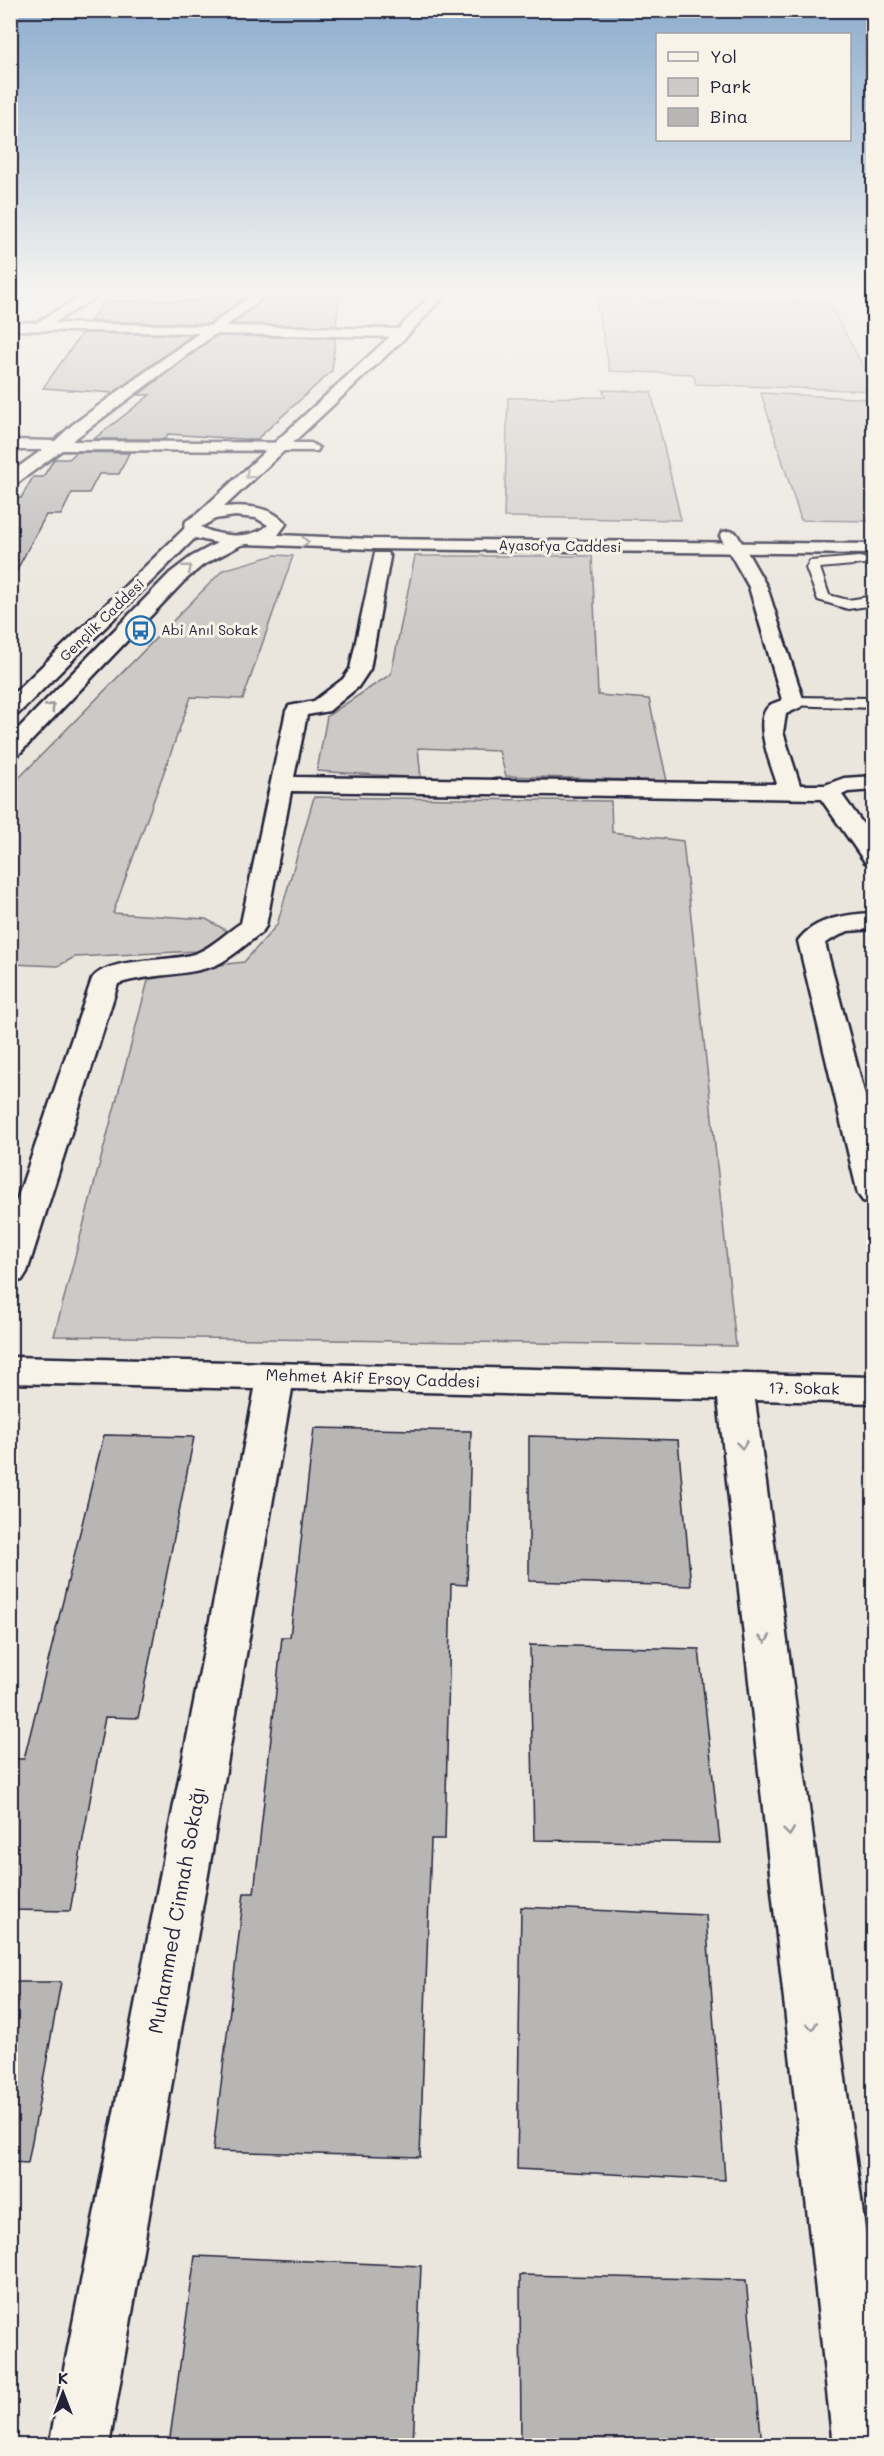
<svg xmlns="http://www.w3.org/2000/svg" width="884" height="2456" font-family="Mali,sans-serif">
<rect width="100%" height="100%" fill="#eae6de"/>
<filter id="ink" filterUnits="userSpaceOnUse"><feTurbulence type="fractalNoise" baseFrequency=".0167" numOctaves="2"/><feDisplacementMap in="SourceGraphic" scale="12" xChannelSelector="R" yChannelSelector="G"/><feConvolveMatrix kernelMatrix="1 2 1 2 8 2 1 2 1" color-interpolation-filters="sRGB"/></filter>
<g filter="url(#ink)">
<path fill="#cdc9c6" stroke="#787680" stroke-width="1.5" d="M596 300 829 303 873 385V391L696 384 693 374 610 371Z
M603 390 651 392 681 520 504 517 508 398 605 397Z
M761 393 873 399V521L801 520Z
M275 555 293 556 243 699 191 697 113 913 206 919 231 933 198 951 75 957 58 966 11 964V786L223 570Z
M415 556H592L598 695 649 699 667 781 506 776 499 751 418 748 421 778 317 771 327 716 391 674Z
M314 797 611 801 612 832 683 841 736 1346 54 1336 150 973 244 962 277 925Z"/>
<path fill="#b8b6b5" stroke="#22223b" stroke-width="1.5" d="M205 290H255L209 324 90 321 105 301H200Z
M275 291 340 292 336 326 232 324Z
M82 333 192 335 113 393 43 388Z
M216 336 335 338 332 371 256 440 168 434 166 439H94L150 395H138Z
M77 452 129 453 119 474H99L89 493H72L61 515H46L10 583V498H21L33 477H43L54 459H69Z
M314 1428 471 1431 467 1585 451 1584 445 1839H431L420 2157 213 2151 244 1893H254L282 1637H290Z
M104 1435 194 1437 138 1718 105 1717 70 1911 10 1910V1759H24Z
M529 1436 678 1440 691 1586 529 1581Z
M530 1645 699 1649 720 1843 534 1840Z
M521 1907 706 1915 725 2180 517 2169Z
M10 1982H61L28 2163 10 2162Z
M195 2256 421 2266 413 2445H169Z
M520 2275 746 2280 762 2445H521Z"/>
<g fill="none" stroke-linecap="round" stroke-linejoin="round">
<defs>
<path id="lane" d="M859 557 864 558 866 561 864 564 820 568 829 595 848 600 874 596V605L848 609 818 600 806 568 810 561Z
M793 697 874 698V708L787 705 785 702 787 699Z"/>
<path id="street" d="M92 290H106L54 323 210 326 259 290H273L226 326 402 329 408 333 402 337 215 334 72 441 311 443 319 448 317 451 62 450 16 484 10 486V473L42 450H10V440L55 441 72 425 199 333 10 330V322L36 323Z
M729 531 735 532 738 536 767 587 804 702 801 707 786 714 783 732 800 785H825L844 778 874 776V790L848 792 842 795 874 839V864L865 862 821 799 291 791 266 926 262 932C248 942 232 958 216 965 185 977 150 973 118 984L27 1272 22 1280 10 1283V1220L92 979C109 955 174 964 199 952 213 946 227 932 241 923L286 711 289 706 314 701 343 679 350 669 375 553H387L390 557 370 669 358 687 329 711 307 715 294 777 777 784C772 767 752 721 769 706 772 703 778 702 782 700L749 587 720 536 723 532Z
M874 913V929L848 931 825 943 874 1130V1204L863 1201 858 1194 798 941C814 918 848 914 874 913Z
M10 1357 874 1377V1403L755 1400 874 2297V2446H833L718 1399 292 1389 109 2446H49L255 1389 10 1383Z"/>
<path id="secondary" d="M436 290H449L407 336 224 507C245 505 272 506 286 524L278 535 371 539 874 544V554L371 549 247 544 241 545 203 565 184 581 18 755 10 757V737L170 573 191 557 217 543 195 538 18 714 10 715V697L184 529 186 521 197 514 397 330ZM235 516 256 518 268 525C252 540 219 537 201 527L215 519Z"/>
</defs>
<use href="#lane" stroke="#22223b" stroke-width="4"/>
<use href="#street" stroke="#22223b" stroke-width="5"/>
<use href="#secondary" stroke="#22223b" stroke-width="5"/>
<use href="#lane" fill="#f7f3e8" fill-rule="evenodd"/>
<use href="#street" fill="#f7f3e8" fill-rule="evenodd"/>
<use href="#secondary" fill="#f7f3e8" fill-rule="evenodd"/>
</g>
<defs><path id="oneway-chevron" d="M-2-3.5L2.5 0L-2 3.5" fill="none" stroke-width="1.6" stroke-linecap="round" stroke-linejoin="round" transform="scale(1.5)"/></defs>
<g stroke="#97959a">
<use href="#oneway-chevron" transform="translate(249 475) rotate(138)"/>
<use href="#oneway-chevron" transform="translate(305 542) rotate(3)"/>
<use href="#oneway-chevron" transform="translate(188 568) rotate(-40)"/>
<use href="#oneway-chevron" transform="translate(51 707) rotate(-46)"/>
<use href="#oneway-chevron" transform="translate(742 1445) rotate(83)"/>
<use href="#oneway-chevron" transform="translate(765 1639) rotate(83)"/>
<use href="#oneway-chevron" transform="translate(789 1832) rotate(83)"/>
<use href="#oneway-chevron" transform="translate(812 2026) rotate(83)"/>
</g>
</g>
<linearGradient id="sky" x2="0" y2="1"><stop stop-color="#8dadce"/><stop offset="0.46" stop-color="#f6f4f0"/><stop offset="1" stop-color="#f6f4f0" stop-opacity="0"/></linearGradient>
<rect width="884" height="634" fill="url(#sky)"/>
<defs>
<symbol id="bus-ring" viewBox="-11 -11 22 22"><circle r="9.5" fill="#f7f3e8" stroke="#1f6fb2" stroke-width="1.5"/><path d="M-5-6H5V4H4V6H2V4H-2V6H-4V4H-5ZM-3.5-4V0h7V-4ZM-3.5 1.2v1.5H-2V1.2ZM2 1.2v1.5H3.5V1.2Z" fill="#1f6fb2"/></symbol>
</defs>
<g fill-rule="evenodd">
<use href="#bus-ring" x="124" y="614" width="33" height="33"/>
</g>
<g text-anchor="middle" stroke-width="6" stroke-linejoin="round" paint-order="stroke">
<g font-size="14" fill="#22223b" stroke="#f7f3e8">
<text transform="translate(560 546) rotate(1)" y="5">Ayasofya Caddesi</text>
<text transform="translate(102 620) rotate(-44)" y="5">Gençlik Caddesi</text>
</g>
<g font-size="14" fill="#22223b" stroke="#f7f3e8" text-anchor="start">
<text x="161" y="635">Abi Anıl Sokak</text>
</g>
<g font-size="16" fill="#22223b" stroke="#f7f3e8">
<text transform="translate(373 1378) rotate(2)" y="6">Mehmet Akif Ersoy Caddesi</text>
<text transform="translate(804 1388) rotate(1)" y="6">17. Sokak</text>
</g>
<g font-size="20" fill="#22223b" stroke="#f7f3e8">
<text transform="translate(177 1910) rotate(-80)" y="7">Muhammed Cinnah Sokağı</text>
</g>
</g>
<rect width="884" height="2456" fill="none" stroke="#f7f3e8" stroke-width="36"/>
<rect x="18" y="18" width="848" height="2420" fill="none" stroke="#22223b" stroke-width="2" filter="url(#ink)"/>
<rect x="656" y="33" width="195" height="108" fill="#f7f3e8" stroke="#a29fa3" stroke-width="1.5"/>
<rect x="668" y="52" width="30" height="9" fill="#f7f3e8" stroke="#a29fa3" stroke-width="1.5"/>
<text x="710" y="63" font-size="18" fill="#22223b">Yol</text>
<rect x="668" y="78" width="30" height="18" fill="#cdc9c6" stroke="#a29fa3" stroke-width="1.5"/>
<text x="710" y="93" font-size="18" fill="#22223b">Park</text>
<rect x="668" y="108" width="30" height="18" fill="#b8b6b5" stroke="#a29fa3" stroke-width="1.5"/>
<text x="710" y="123" font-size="18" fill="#22223b">Bina</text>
<g transform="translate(63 2393)" stroke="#f7f3e8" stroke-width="4.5" paint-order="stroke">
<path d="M0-4.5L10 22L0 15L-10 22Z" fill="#22223b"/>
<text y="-9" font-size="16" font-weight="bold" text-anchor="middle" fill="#22223b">K</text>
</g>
</svg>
